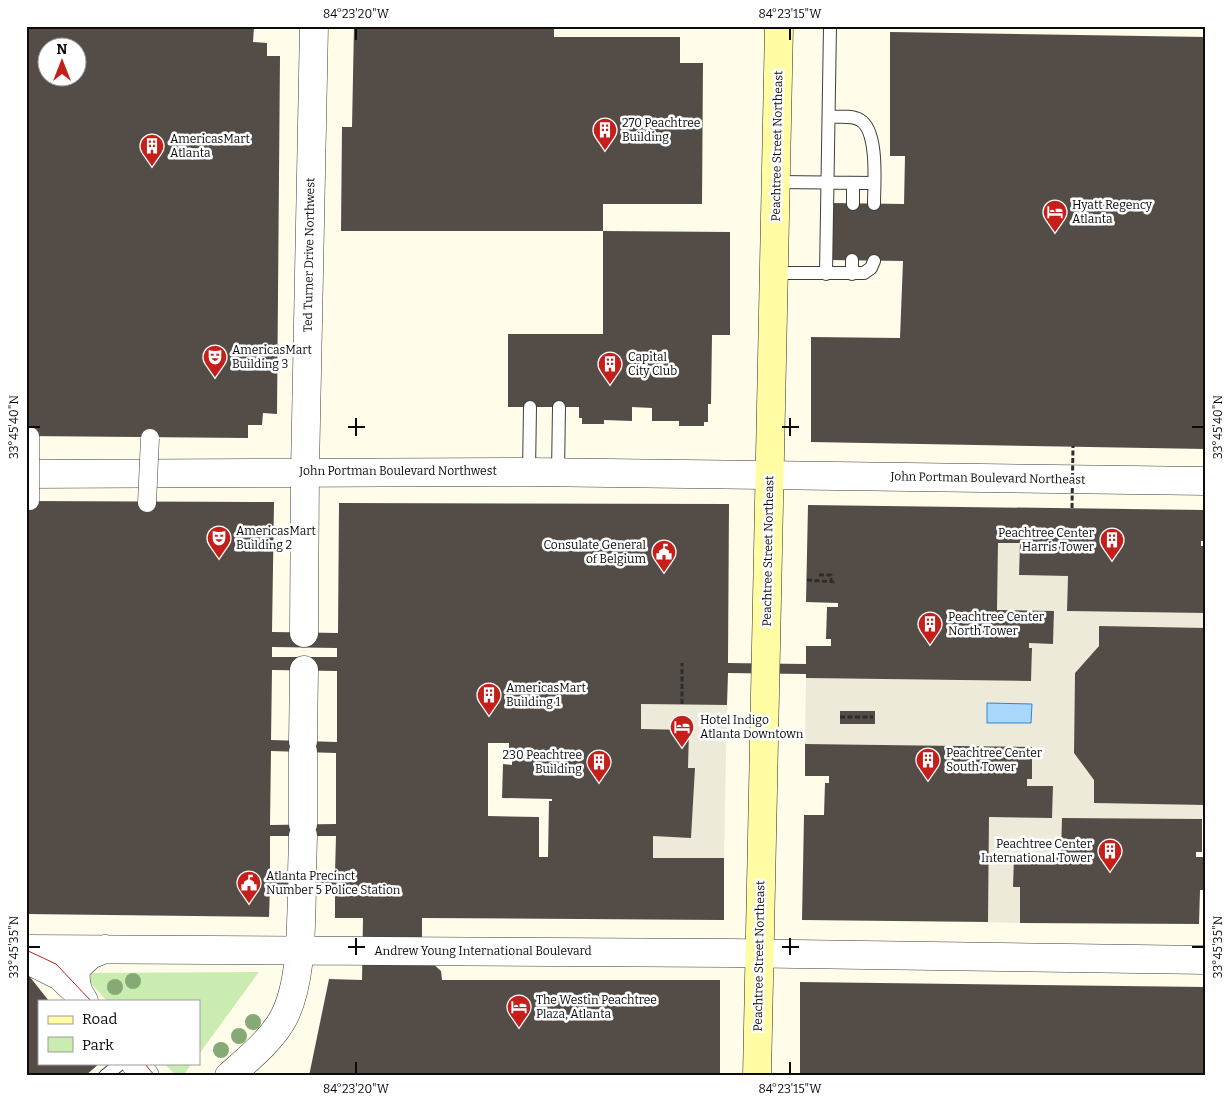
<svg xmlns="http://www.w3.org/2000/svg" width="1232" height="1102" font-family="Bitter,serif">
<rect width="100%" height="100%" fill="#fffce9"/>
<path fill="#caecb0" d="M259 972 199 1054V1001H107L82 973Z
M164 1063H192L183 1076H176Z"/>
<path fill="#eeead9" d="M998 543H1020L1019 575 1068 576 1067 611 1204 613 1206 623V628L1099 627V646L1075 673 1074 753 1094 780V803L1204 805 1202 819 1062 818 1061 855 1014 854 1013 887H1020V923L988 922 989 817 1052 818 1053 786H1027V779H1032V747L805 744 806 678 1031 681 1032 648H1029V643L1053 644 1054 611 997 610Z
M641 704 727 705 724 858H653V836L691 837 695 769 688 768 641 729Z"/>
<path fill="#a9d6fb" stroke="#2b85d7" d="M987 703 1032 704 1031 723H987Z"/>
<path fill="#544d47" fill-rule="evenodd" d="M26 26 254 27 253 42 267 43V56H280L277 414 263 413 262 425H248V438L26 436ZM48 48H78V78H48Z
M354 26 554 27V37H680V63H703L702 204H603V231H341L342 127H352Z
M890 32 1206 37V449L811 442V337L900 338 903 261 830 260 831 203 904 204 905 156H890Z
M603 231 730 232V335H712L711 404H708V422H704V426H679V421H652V408L632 407V421L604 420V424H582V418H579V407H508V334H603Z
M26 501 274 502 272 632 338 633 339 503 729 504 728 663 806 664V646H831V639H826L827 607H838V603L806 602 808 505 1205 510V541H1201V546H1206L1204 613 1067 611 1068 576 1019 575 1020 543H998L997 610 1054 611 1053 644 1029 643V648H1032L1031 681 806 678V674L728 673 727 705 641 704V729L689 730 688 768H695L691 838 653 836V858H724V920L422 918V954L441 971 442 980H720V1076H309L329 979 362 980 363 918H335V887H270L269 917 26 914ZM272 647 337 648V657H272ZM272 670 337 671V742L271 740ZM488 743H509V759H512V765L503 764 502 798 552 799V801H549L548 857H539V817L488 816ZM271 751 336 753V824L270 825ZM270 836H336L335 873H270Z
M1099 626 1206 628 1204 805 1094 803V780L1074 753 1075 673 1099 646Z
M840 711H875V724H840Z
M805 744 1032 747V779H1027V786H1053L1052 818 989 817 988 922 802 920 804 815H824L825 783H829V776H805Z
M1062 818 1202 819V852H1196V857H1206V890H1200L1199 924 1020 923V887H1013L1014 854 1061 855Z
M26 972 49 1001H39V1063H100L85 1076H26Z
M800 982 1206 987 1205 1076H800Z"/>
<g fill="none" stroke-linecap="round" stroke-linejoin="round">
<defs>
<path id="service" d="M829 117C838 117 852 115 860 120 879 131 874 185 874 204
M776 182 874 183
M853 204V183
M852 260V274
M774 273H864L871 268 874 261
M826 274 830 26
M529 472 530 407
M558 472 559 407
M105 1076 121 1063"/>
<path id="tertiary" d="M26 474 529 472 1206 481
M304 633 305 471 314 26
M303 741 304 670
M303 824V752
M302 873 303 836
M26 949 730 953 1206 960
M26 959 60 976 78 993
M84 1001C76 990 75 982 76 968L90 955 105 949
M135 1063 145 1076
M229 1076C248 1059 272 1040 284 1017 302 982 301 925 302 887"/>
<path id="secondary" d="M757 1076 779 26"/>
</defs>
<use href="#service" stroke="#3e3e3e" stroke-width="14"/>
<use href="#tertiary" stroke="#3e3e3e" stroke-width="29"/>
<use href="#secondary" stroke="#2d2d2d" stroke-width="29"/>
<path stroke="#2d2d2d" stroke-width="3" stroke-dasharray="5 2.5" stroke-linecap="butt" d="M819 575H831V581
M807 580 836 582
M682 704V663
M840 717H873"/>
<use href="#service" stroke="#fff" stroke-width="12"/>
<use href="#tertiary" stroke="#fff" stroke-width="28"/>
<use href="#secondary" stroke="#fffca4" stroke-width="28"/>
<path stroke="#c41f1a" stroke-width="1" d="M26 950 56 964 91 1001
M144 1063 155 1076"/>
<defs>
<path id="pedestrian-bridge" d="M30 436V501
M147 503 150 438"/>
</defs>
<use href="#pedestrian-bridge" stroke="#3e3e3e" stroke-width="19" stroke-linecap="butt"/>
<path stroke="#2d2d2d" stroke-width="3" stroke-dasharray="5 2.5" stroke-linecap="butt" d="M1072 508 1073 446"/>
<use href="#pedestrian-bridge" stroke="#fff" stroke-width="18"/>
</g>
<g fill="#85aa76">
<circle cx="133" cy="981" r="8"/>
<circle cx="115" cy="987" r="8"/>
<circle cx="253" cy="1022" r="8"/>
<circle cx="239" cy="1036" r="8"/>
<circle cx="221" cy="1050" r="8"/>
</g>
<path fill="none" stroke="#0b0b0b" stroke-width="2" d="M356 28V40M790 28V40M356 418V436M790 418V436M28 427H40M348 427H365M782 427H799M1192 427H1204M356 938V955M790 938V955M28 947H40M348 947H365M782 947H799M1192 947H1204M356 1062V1074M790 1062V1074"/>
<defs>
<symbol id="building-pin" viewBox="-11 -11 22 30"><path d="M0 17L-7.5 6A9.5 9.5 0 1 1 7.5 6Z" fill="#c41f1a" stroke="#fff"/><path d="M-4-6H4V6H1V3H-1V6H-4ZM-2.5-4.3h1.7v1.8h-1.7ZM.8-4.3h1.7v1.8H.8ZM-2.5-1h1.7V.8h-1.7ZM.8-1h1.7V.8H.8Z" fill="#fff"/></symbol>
<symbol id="hotel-pin" viewBox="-11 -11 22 30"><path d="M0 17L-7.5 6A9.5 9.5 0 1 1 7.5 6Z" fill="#c41f1a" stroke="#fff"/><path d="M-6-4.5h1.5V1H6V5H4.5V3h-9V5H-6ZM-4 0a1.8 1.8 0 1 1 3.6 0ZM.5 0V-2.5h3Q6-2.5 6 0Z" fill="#fff"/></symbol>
<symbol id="theatre-pin" viewBox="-11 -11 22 30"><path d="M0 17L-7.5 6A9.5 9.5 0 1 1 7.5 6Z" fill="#c41f1a" stroke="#fff"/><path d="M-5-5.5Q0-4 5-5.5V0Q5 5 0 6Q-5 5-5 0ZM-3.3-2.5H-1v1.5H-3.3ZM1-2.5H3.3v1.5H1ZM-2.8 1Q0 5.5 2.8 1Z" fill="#fff"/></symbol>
<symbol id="civic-pin" viewBox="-11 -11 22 30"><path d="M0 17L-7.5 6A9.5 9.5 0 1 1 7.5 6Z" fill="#c41f1a" stroke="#fff"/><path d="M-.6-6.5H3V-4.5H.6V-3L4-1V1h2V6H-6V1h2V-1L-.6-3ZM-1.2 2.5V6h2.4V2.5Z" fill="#fff"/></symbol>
</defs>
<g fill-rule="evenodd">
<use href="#building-pin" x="591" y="116" width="28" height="38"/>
<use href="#building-pin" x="138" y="132" width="28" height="38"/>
<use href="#hotel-pin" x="1041" y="198" width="28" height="38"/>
<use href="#theatre-pin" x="201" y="343" width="28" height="38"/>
<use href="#building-pin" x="596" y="350" width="28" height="38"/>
<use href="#theatre-pin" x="205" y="524" width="28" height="38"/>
<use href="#building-pin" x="1098" y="526" width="28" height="38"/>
<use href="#civic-pin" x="650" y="538" width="28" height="38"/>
<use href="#building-pin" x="916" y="610" width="28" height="38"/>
<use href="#building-pin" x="475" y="681" width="28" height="38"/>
<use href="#hotel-pin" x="668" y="713" width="28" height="38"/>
<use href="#building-pin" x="914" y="746" width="28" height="38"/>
<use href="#building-pin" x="585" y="748" width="28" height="38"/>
<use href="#building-pin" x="1096" y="837" width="28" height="38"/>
<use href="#civic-pin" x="235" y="869" width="28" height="38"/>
<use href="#hotel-pin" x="505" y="993" width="28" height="38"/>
</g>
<g text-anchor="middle" stroke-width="5" stroke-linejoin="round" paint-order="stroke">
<g font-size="12" fill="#0b0b0b" stroke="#fff" text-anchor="start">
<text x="622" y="127">270 Peachtree<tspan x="622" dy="14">Building</tspan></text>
<text x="170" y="143">AmericasMart<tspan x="170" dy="14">Atlanta</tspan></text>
<text x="1072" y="209">Hyatt Regency<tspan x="1072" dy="14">Atlanta</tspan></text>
<text x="232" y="354">AmericasMart<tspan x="232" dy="14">Building 3</tspan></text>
<text x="628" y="361">Capital<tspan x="628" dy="14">City Club</tspan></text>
<text x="236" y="535">AmericasMart<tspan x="236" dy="14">Building 2</tspan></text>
<text x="1094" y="537" text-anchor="end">Peachtree Center<tspan x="1094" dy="14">Harris Tower</tspan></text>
<text x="646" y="549" text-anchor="end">Consulate General<tspan x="646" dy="14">of Belgium</tspan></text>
<text x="948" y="621">Peachtree Center<tspan x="948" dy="14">North Tower</tspan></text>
<text x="506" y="692">AmericasMart<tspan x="506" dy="14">Building 1</tspan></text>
<text x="700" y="724">Hotel Indigo<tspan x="700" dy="14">Atlanta Downtown</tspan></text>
<text x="946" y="757">Peachtree Center<tspan x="946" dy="14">South Tower</tspan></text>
<text x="582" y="759" text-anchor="end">230 Peachtree<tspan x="582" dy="14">Building</tspan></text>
<text x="1092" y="848" text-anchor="end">Peachtree Center<tspan x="1092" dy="14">International Tower</tspan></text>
<text x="266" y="880">Atlanta Precinct<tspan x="266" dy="14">Number 5 Police Station</tspan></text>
<text x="536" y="1004">The Westin Peachtree<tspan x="536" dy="14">Plaza, Atlanta</tspan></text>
</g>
<g font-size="12" fill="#0b0b0b" stroke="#fff">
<text transform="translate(777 146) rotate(-89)" y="4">Peachtree Street Northeast</text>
<text transform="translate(309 255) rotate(-89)" y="4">Ted Turner Drive Northwest</text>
<text x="398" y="475">John Portman Boulevard Northwest</text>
<text transform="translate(988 478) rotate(1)" y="4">John Portman Boulevard Northeast</text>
<text transform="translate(768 551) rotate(-89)" y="4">Peachtree Street Northeast</text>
<text x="483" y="955">Andrew Young International Boulevard</text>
<text transform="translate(759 956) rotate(-89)" y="4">Peachtree Street Northeast</text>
</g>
</g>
<rect width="1232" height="1102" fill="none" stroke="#ffffff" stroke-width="55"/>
<rect x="38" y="1000" width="162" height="65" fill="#ffffff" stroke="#9d9d9d"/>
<rect x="48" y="1016" width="25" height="8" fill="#fffca4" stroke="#9d9d9d"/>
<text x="82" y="1024" font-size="15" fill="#0b0b0b">Road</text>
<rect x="48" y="1037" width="25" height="15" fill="#caecb0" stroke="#9d9d9d"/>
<text x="82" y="1050" font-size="15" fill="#0b0b0b">Park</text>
<g transform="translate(62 62)"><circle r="24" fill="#ffffff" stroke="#9d9d9d"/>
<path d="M0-4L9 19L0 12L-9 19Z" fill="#c41f1a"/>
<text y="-8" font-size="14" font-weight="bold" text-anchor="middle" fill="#0b0b0b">N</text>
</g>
<rect x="28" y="28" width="1176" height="1046" fill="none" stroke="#0b0b0b" stroke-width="2"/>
<g font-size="12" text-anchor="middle" fill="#0b0b0b">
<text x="356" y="18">84°23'20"W</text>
<text x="790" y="18">84°23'15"W</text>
<text transform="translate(14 427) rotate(-90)" y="4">33°45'40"N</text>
<text transform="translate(1218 427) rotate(-90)" y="4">33°45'40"N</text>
<text transform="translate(14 947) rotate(-90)" y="4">33°45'35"N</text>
<text transform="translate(1218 947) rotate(-90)" y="4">33°45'35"N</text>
<text x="356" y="1093">84°23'20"W</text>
<text x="790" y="1093">84°23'15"W</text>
</g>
</svg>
